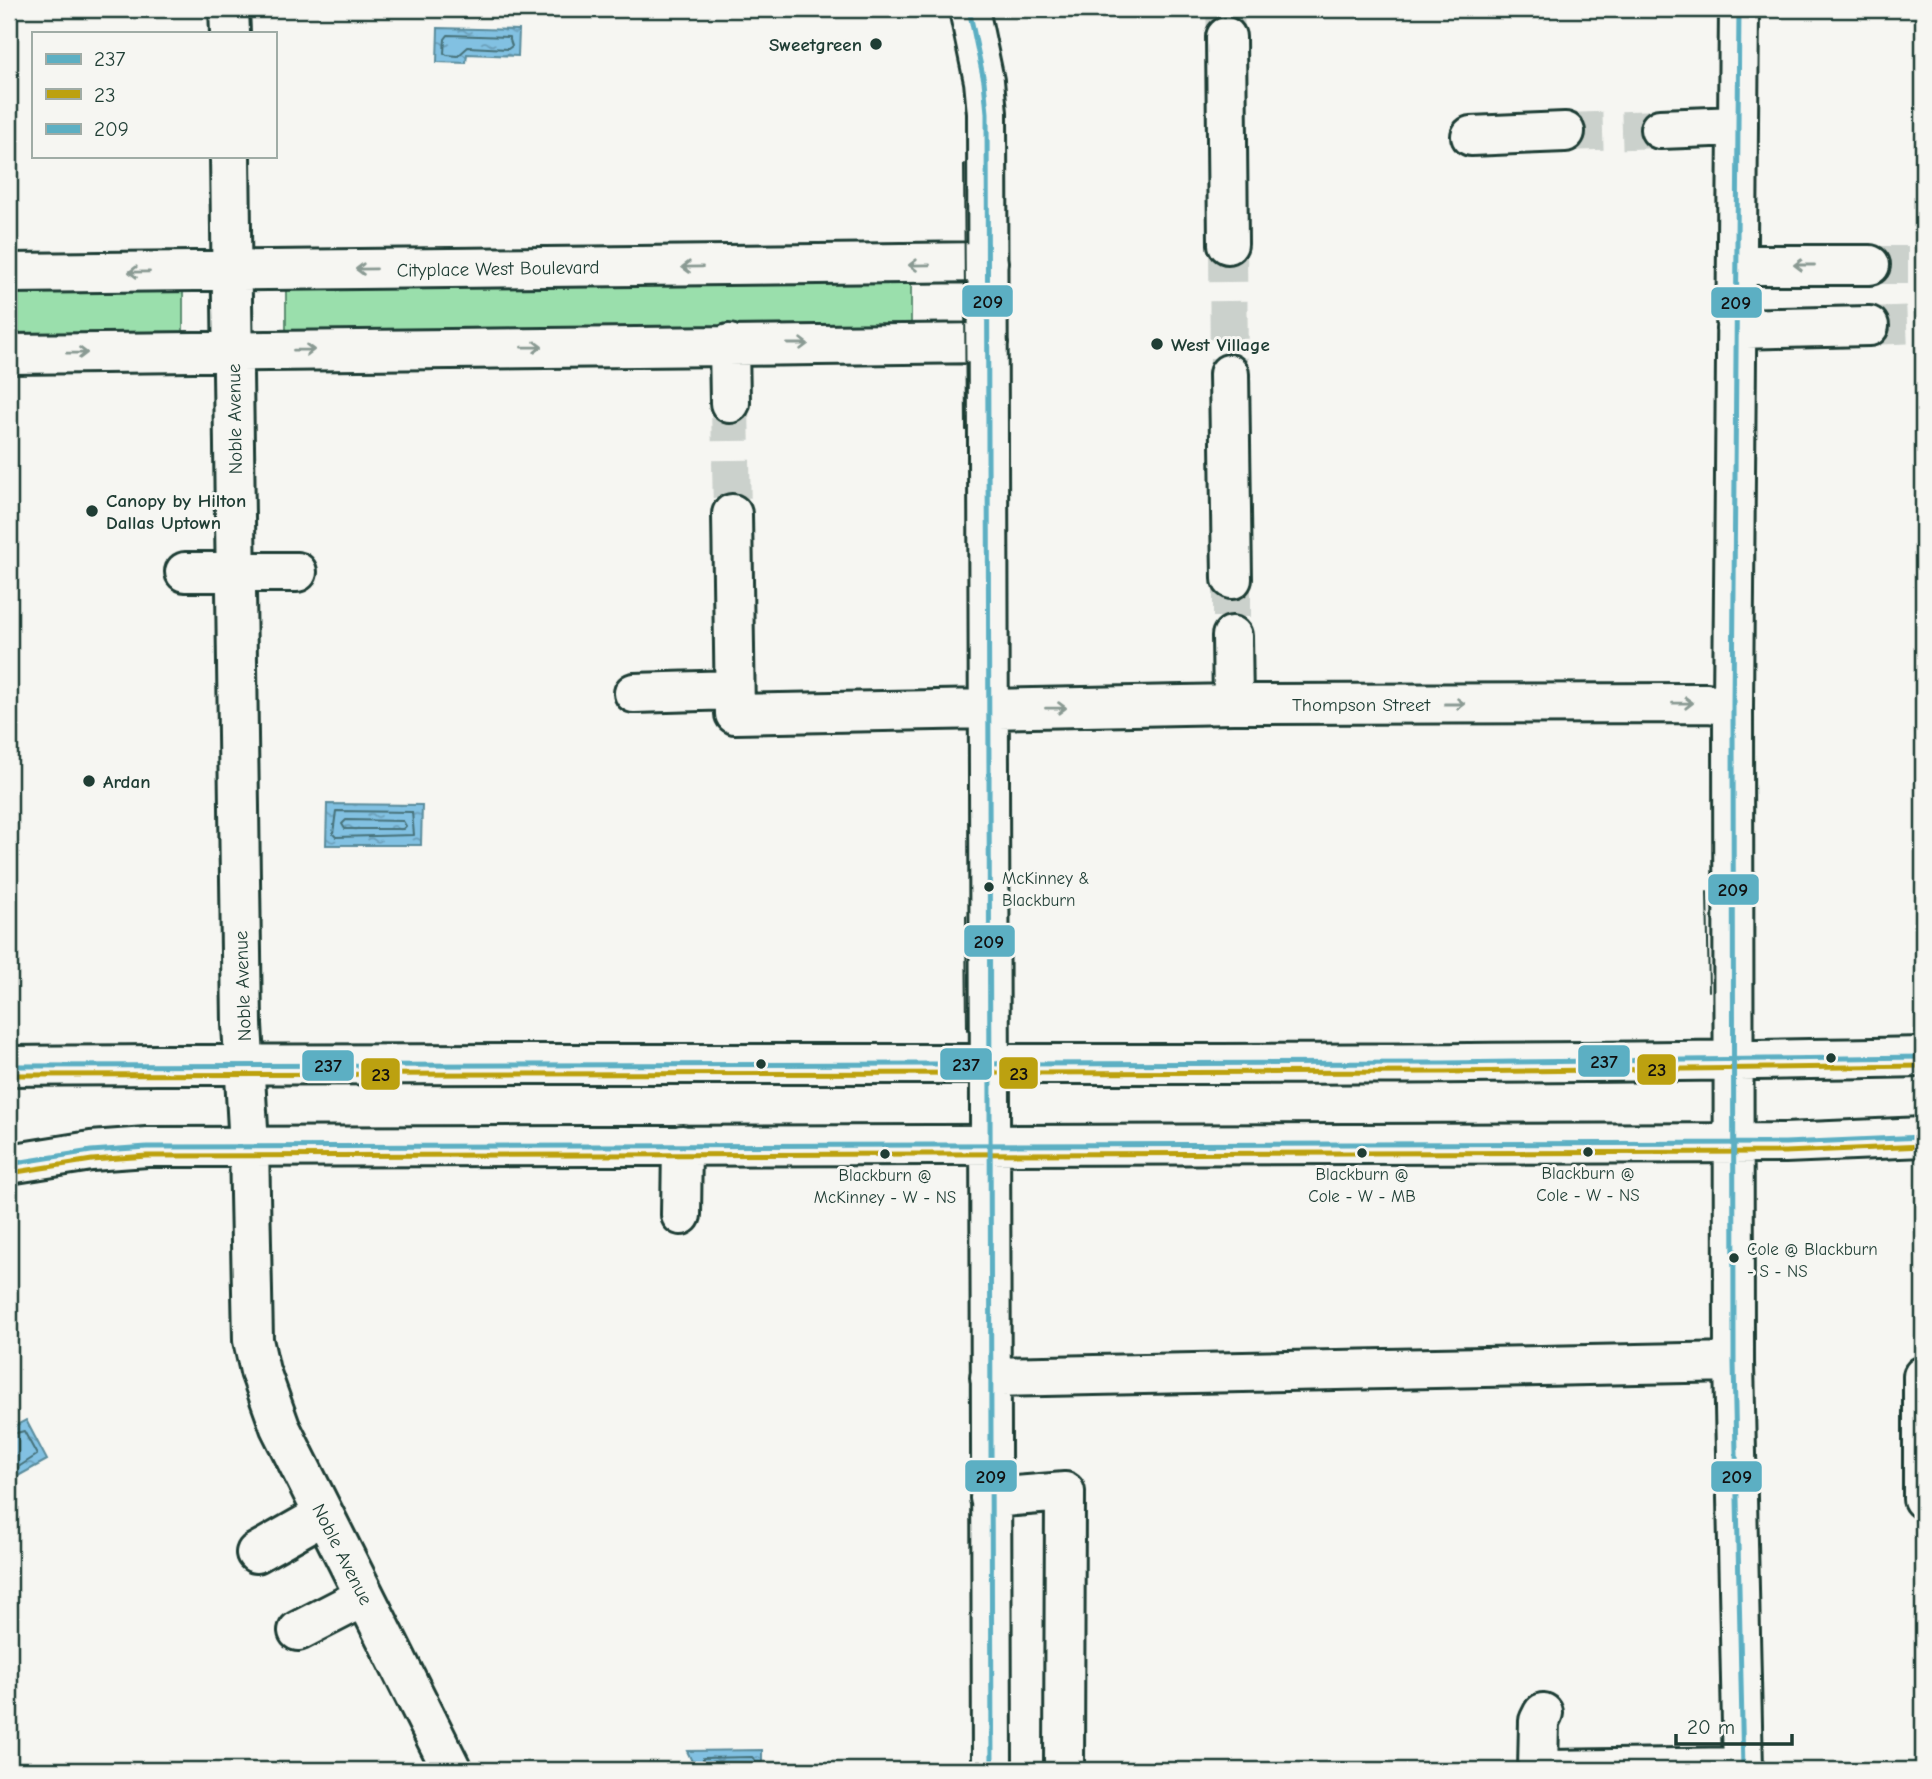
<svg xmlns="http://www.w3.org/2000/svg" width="1932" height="1779" font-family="'Comic Neue',sans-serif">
<defs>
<pattern id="water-ripples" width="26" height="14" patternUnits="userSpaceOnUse" patternTransform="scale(1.75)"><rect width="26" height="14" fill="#82c1e2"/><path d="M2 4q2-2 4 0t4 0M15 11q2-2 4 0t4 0" fill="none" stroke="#6a9eb8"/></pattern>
</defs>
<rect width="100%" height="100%" fill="#f6f6f2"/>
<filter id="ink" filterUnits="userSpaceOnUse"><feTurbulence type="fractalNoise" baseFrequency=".0143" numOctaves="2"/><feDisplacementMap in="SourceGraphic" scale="14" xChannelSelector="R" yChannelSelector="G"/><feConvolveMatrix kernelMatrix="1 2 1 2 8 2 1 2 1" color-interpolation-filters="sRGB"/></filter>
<g filter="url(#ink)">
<path fill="#9adfac" stroke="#5c8e70" stroke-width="2" d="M911 282V325L286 333V289Z
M183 290V333L9 335V292Z"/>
<path fill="url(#water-ripples)" stroke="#5a8c9c" stroke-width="2" d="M438 28 519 30 518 56 467 54 466 63 437 62Z
M327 804 422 805 421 845H326Z
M26 1420 47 1460 9 1481V1429Z
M762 1750V1770H696L687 1751Z"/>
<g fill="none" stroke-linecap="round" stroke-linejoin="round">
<path stroke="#47727a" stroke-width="2" d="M448 35 509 37 512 46 508 49 468 47 458 56 447 55 444 53 445 39Z
M336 811 412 812 414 835 336 837 333 834Z
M346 820 403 821 406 826 403 829H345L342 824Z
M9 1435 24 1431 37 1455 9 1473
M702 1770 703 1758 752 1757 755 1760V1770"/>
<path stroke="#cbd1cc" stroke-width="38" stroke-dasharray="38 19" stroke-linecap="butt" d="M1225 9 1226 37
M1565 132 1660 129
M1228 244 1229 374
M1870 265H1923
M1869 326 1923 324
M730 403 732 514
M1232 579V636"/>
<defs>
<path id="minor" d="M229 9 230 33
M969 9 984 81 987 113 992 1770
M1739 9 1733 706 1734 1362 1743 1770
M1226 37 1228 244
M1660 129 1738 126
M1471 136 1565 132
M230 156 242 1024 249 1146 253 1340 260 1371 280 1427 452 1770
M1737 265H1870
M9 273 988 262
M1736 329 1869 326
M729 344 730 403
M9 354 988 343
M1229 374 1232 579
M732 514 735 714 1233 704 1707 703 1733 706
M185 572H297
M1232 636 1233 704
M634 693 734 690
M9 1066C647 1060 1285 1070 1923 1057
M9 1164 91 1151 147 1147 1785 1143 1923 1137
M681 1215 682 1145
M1923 1376V1499
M990 1377 1734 1362
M990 1498 1065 1492 1064 1770
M256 1553 323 1515
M298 1631 364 1597
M1538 1770 1539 1721 1543 1713
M1549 1770 1743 1767"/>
</defs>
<use href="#minor" stroke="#1f3d34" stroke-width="44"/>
<use href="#minor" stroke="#f6f6f2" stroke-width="38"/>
<path stroke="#1f3d34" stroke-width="2" d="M964 164 966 430
M1707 892 1709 991
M966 916 967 1030"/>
<defs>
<path id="bus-1" d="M9 1066 1444 1063 1923 1057
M9 1164 91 1151 147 1147 1785 1143 1923 1137"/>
<path id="bus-2" d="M9 1075 1445 1072 1923 1066
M10 1173 92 1160 147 1156 1785 1152 1923 1146"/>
<path id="bus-3" d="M969 9 984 81 987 113 992 1770
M1739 9 1733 706 1734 1362 1743 1770"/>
</defs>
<use href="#bus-1" stroke="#f6f6f2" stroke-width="10"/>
<use href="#bus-2" stroke="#f6f6f2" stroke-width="10"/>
<use href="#bus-3" stroke="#f6f6f2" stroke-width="10"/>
<use href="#bus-1" stroke="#5cafc3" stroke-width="5"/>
<use href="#bus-2" stroke="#bca110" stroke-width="5"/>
<use href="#bus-3" stroke="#5cafc3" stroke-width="5"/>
</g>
<defs><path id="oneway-shaft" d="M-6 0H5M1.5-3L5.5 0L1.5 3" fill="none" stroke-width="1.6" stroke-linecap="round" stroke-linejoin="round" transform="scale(1.75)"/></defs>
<g stroke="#8a9a93">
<use href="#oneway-shaft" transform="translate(919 265) rotate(179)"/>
<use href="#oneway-shaft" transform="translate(1804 265) rotate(-180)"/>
<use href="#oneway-shaft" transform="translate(692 267) rotate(179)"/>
<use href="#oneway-shaft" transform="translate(366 269) rotate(179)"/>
<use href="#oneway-shaft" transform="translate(139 272) rotate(179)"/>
<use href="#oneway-shaft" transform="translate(798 344)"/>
<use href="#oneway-shaft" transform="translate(532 347) rotate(-1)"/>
<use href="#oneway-shaft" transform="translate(304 350) rotate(-1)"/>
<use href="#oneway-shaft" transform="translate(77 353) rotate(-1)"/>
<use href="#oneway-shaft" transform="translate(1683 703) rotate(-1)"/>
<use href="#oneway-shaft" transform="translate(1455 704)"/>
<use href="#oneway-shaft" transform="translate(1056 708) rotate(-1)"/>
</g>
</g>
<g fill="#1f3d34" stroke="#f6f6f2" stroke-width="2.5">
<circle cx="876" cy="44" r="7"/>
<circle cx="1157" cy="344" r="7"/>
<circle cx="92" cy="511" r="7"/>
<circle cx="89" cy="781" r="7"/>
<circle cx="989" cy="887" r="6"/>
<circle cx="1831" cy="1058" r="6"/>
<circle cx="761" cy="1064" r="6"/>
<circle cx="1588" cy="1152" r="6"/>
<circle cx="1362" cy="1153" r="6"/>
<circle cx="885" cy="1154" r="6"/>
<circle cx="1734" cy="1258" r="6"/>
</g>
<g text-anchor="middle" stroke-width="6" stroke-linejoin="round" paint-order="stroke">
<g font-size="17" fill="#1f3d34" stroke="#f6f6f2">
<text x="1002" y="884" text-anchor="start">McKinney &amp;<tspan x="1002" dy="22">Blackburn</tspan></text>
<text x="1588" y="1179">Blackburn @<tspan x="1588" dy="22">Cole - W - NS</tspan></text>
<text x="1362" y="1180">Blackburn @<tspan x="1362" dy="22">Cole - W - MB</tspan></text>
<text x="885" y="1181">Blackburn @<tspan x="885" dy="22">McKinney - W - NS</tspan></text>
<text x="1747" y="1255" text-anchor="start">Cole @ Blackburn<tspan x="1747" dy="22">- S - NS</tspan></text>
</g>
<g font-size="19" font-weight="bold" fill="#1f3d34" stroke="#f6f6f2" text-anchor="start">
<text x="862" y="51" text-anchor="end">Sweetgreen</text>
<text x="1171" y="351">West Village</text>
<text x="106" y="507">Canopy by Hilton<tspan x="106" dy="22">Dallas Uptown</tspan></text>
<text x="103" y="788">Ardan</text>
</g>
<g font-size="19" fill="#1f3d34" stroke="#f6f6f2">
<text transform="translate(498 268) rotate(-1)" y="7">Cityplace West Boulevard</text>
<text transform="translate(234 419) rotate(-91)" y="7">Noble Avenue</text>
<text x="1361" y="711">Thompson Street</text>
<text transform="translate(242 986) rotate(-92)" y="7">Noble Avenue</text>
<text transform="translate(343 1554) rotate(63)" y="7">Noble Avenue</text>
</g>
</g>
<g stroke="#f6f6f2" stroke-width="2.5">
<rect x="961" y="284" width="53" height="34" rx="7" fill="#5cafc3"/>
<rect x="1710" y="286" width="53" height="33" rx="7" fill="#5cafc3"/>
<rect x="1707" y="873" width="53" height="33" rx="7" fill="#5cafc3"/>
<rect x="963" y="924" width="53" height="34" rx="7" fill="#5cafc3"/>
<rect x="1577" y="1044" width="54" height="34" rx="7" fill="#5cafc3"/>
<rect x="939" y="1047" width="54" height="34" rx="7" fill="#5cafc3"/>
<rect x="301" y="1049" width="54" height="33" rx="7" fill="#5cafc3"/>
<rect x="1636" y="1053" width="41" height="33" rx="7" fill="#bca110"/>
<rect x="998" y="1056" width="41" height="34" rx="7" fill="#bca110"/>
<rect x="360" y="1057" width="41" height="34" rx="7" fill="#bca110"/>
<rect x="964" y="1459" width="54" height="34" rx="7" fill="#5cafc3"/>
<rect x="1710" y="1460" width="53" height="33" rx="7" fill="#5cafc3"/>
</g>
<g font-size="19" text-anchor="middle" font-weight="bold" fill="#111">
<text x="988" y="308">209</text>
<text x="1736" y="309">209</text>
<text x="1733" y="896">209</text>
<text x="989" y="948">209</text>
<text x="1604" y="1068">237</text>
<text x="966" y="1071">237</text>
<text x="328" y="1072">237</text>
<text x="1657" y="1076">23</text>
<text x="1019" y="1080">23</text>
<text x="381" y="1081">23</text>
<text x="991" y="1483">209</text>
<text x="1737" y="1483">209</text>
</g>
<rect width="1932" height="1779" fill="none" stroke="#f6f6f2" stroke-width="35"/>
<rect x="18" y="18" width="1897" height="1744" fill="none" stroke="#1f3d34" stroke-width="2.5" filter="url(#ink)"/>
<rect x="32" y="32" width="245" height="126" fill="#f6f6f2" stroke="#a0aca6" stroke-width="2"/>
<rect x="46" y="54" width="35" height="10" fill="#5cafc3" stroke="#a0aca6" stroke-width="2"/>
<text x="94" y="66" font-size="21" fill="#1f3d34">237</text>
<rect x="46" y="89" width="35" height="10" fill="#bca110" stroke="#a0aca6" stroke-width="2"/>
<text x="94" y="102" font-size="21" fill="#1f3d34">23</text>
<rect x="46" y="124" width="35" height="10" fill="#5cafc3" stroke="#a0aca6" stroke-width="2"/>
<text x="94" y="136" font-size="21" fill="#1f3d34">209</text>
<path d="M1676 1734v10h116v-10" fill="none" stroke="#1f3d34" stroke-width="3.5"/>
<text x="1687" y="1734" font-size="21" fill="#1f3d34" stroke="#f6f6f2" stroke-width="5" paint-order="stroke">20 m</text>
</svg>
